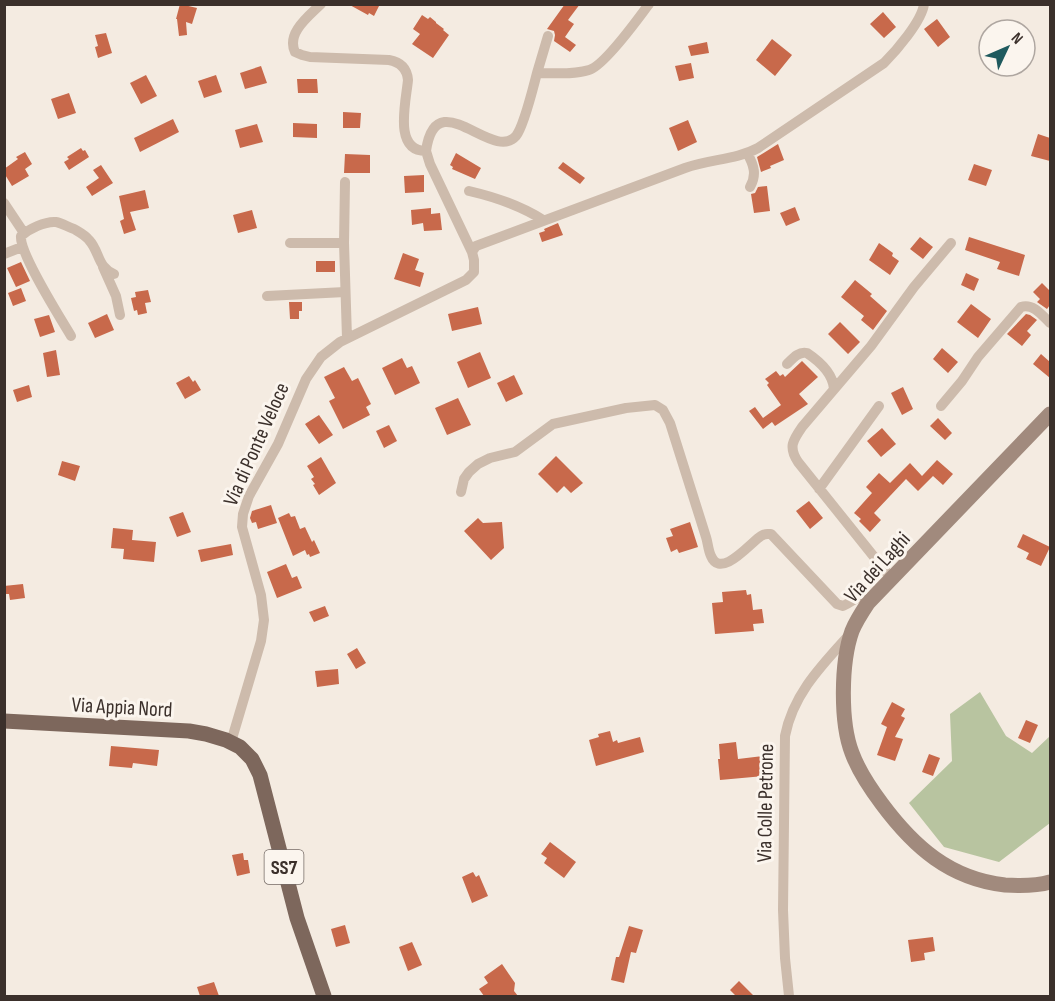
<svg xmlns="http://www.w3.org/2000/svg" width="1055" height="1001" font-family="'Sofia Sans Condensed',sans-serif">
<rect width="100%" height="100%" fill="#f4ebe1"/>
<path fill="#b8c4a0" d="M980 692 1006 736 1032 753 1050 736V823L999 862 944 847 909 803 952 761 950 714Z"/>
<path fill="#c8694b" d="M180 4 197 8 192 24 186 22 187 35 179 36 177 19H176Z
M348 4H380L374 16 369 13 368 15Z
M565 4H580L568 20 574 24 565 37 576 45 570 52 554 41 555 35 554 31 547 29Z
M883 12 896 27 884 38 870 24Z
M422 15 428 19 430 17 436 22V23L444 29 443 30 449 35 433 58 412 44 420 34 413 29Z
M937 19 950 37 938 47 924 29Z
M106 33 112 53 98 58 95 47 98 46 95 35Z
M772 39 792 55 775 76 756 60Z
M707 42 709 53 691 56 688 46Z
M691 63 694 78 679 81 675 66Z
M261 66 267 83 245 89 240 73Z
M146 75 157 96 141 104 130 83Z
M216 75 222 92 204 98 198 81Z
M297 79H317L318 93H298Z
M69 93 76 113 58 119 51 99Z
M343 112 361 113 360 128H343Z
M173 119 179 132 140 152 134 138Z
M688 120 697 142 678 151 669 128Z
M293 123 317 124V138L293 137Z
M257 124 263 142 240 148 235 130Z
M1038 134 1050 138V161L1031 156Z
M778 144 784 160 770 166 771 168 761 172 757 157Z
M81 148 83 151 85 150 89 157 69 170 64 162 69 159 67 157Z
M25 152 32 164 25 169 29 176 12 186 4 173V169L18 159 16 157Z
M456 153 481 168 475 179 452 169 453 167 450 165Z
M345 154 370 155V173H344Z
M563 162 585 178 580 184 558 168Z
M974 164 992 170 986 186 968 180Z
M101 165 113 183 92 196 86 187 99 178 93 170Z
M424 175V192L405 193 404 176Z
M767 186 770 211 754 213 751 194 755 193 758 187Z
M145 190 149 208 130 212 136 230 124 234 120 221 124 219 119 196Z
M795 207 800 220 786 226 780 213Z
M431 208V214L440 213 442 230 424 231 423 223 412 225 411 210Z
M252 210 257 228 238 233 233 215Z
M558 223 563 235 542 242 539 233 545 231 544 229Z
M920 237 933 247 923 259 910 249Z
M969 237 1025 255 1019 276 997 269 1000 262 965 250Z
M879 243 893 253 892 256 899 261 890 275 869 260Z
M403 253 419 259 415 270 424 273 420 287 394 279Z
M316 261H335V272H316Z
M21 262 30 281 16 287 7 268Z
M966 273 979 279 974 291 961 285Z
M855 280 872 294 870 296 887 311 873 330 861 320 864 316 841 297Z
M1042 283 1050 291V305L1047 309 1037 302 1040 299 1033 292Z
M21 288 26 301 13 306 8 293Z
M148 290 151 302 145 303 147 313 138 315 137 310 134 311 131 298 136 297 135 292Z
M289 302H302V311H299V319H290Z
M971 304 991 319 978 338 957 322Z
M478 307 482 324 452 331 448 314Z
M107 314 114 330 95 338 88 323Z
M1026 314 1030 315 1037 320 1027 331 1031 335 1022 346 1007 334Z
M49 315 55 332 40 337 34 319Z
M840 322 860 342 848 354 828 334Z
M942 348 958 362 948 373 933 359Z
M56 350 60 375 47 377 43 353Z
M480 352 491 378 468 388 457 362Z
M1041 354 1050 362V378L1033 364Z
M402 358 407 368 412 366 420 383 395 395 382 368Z
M802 361 818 377 799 394 808 404 775 426 772 422 763 429 749 411 755 407 763 418 781 405 767 385 769 383 765 379 776 371 780 376 783 374 785 377Z
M344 367 352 381 358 378 371 404 366 407 370 415 343 429 329 401 335 398 324 377Z
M514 375 523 394 506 402 497 383Z
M189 376 193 382 195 380 201 390 185 399 176 383Z
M29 385 32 397 17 402 13 390Z
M903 387 913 409 902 415 891 393Z
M458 398 471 425 447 435 435 408Z
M319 415 333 435 319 444 305 424Z
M938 418 952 433 945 440 930 426Z
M389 425 397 441 384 448 376 431Z
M882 428 896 444 881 457 867 441Z
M556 456 583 483 571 493 564 486 557 493 538 474Z
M321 457 336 483 319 495 313 485 315 484 311 479 314 477 307 466Z
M937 460 953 474 943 485 933 476 918 491 906 479 874 513 881 520 870 532 859 521 861 519 854 513 872 493 866 487 879 473 890 483 910 463 922 476Z
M62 461 80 466 75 481 58 475Z
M809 501 823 518 810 529 796 511Z
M271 505 277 523 258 529 256 522 252 523 250 518 252 511Z
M183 512 191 532 177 537 169 517Z
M289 513 291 517 295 516 300 529 305 527 312 542 314 540 320 553 310 557 309 554 307 555 305 550 293 556 278 518Z
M478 518 483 523 502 522 504 548 491 560 464 531Z
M690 522 698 547 679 553 677 549 671 552 666 538 673 536 670 529Z
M113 528 133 530 132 540 156 542 154 562 123 559 124 549 111 548Z
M1023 534 1050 547 1041 566 1026 559 1029 553 1017 547Z
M231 544 233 555 201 562 198 550Z
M286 564 292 578 297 576 302 588 277 598 267 572Z
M23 584 25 598 10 600 9 594H5L4 586Z
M746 590 747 595 751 594 753 610 762 609 764 623 753 624 754 631 715 634 712 603 723 602 722 592Z
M325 606 329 616 314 622 309 612Z
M357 648 366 663 356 669 347 654Z
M338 669 339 684 317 687 315 671Z
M892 702 905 709 901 716 905 718 895 737 903 739 895 761 877 755 887 727 881 724Z
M1026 720 1038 725 1030 743 1018 738Z
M610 731 613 742 617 740 618 743 640 737 644 752 596 766 589 740 599 737 598 734Z
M736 742 738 759 763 756 765 776 720 780 718 759H720L719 744Z
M111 746 159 750 157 766 133 763 132 768 109 766Z
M929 754 940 758 933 776 922 772Z
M550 842 576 862 564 878 544 863 547 858 541 854Z
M243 853 244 860H248L250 873 237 876 232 855Z
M473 872 476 877 479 875 488 896 472 903 462 877Z
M345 925 350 943 336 947 331 929Z
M629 926 643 930 636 953 631 952 624 983 611 980 616 957H619Z
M933 937 935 951 924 953 925 960 911 962 908 940Z
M412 942 422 965 408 971 399 947Z
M502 964 515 983 514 991 518 996H484L479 989 488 983 484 977Z
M739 981 754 996H736L730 990Z
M214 982 219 996H200L197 987Z"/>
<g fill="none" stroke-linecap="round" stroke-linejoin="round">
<path stroke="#cdbbac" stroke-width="10" d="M321 4C309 16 286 33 295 52L302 55 310 57 389 60C400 62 407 68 408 80 406 102 393 151 426 151L430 164 472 252 476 246 685 168C709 159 736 160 758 148L884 63C896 51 922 21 924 4
M537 73 548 36
M426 151C436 81 492 163 516 136 524 126 533 88 537 73 554 73 573 75 589 70 604 66 638 19 649 4
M747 153C754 165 757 175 750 187
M345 182 344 243 347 338
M469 191C495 197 521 206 543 220
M4 203 24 233
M290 243H344
M4 254 22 247
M103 267 116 296 120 315
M267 296 345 292
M71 336C61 319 19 253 21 236 29 229 45 221 56 222 62 223 68 227 74 229 79 232 85 235 89 240 100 252 97 267 114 274
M787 364C793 358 799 351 807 353 819 361 833 374 834 389
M941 406 962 381 978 357 1021 307C1033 303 1042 315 1050 323
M819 489 879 406
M461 492 464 479 469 472 478 464 490 458 515 452 553 424 626 408 655 405 663 410 670 423 706 537C708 543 708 550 711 556 721 580 751 542 761 536 766 533 766 534 771 534L837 604 843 606C855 601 856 593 868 603
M891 578 798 462C788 447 793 440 802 427L871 346 914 287 951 243
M231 742 261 641 264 620 261 595 242 527 243 514 249 496 278 444 306 379 321 357 340 342 466 280 474 272V260L472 252
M789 996 785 958 783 910 785 736C793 694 822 665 850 634"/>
<path stroke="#a18a7d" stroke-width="15" d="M1050 414 868 603C862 612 856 621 852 631 841 662 840 722 852 753 859 772 870 788 882 804 914 847 950 879 1005 885 1020 886 1036 886 1050 882"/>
<path stroke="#7d675c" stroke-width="15" d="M4 721 189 731 206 734 226 740 240 747 252 759 260 775 297 918 324 996"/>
</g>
<g text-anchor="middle" stroke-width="6" stroke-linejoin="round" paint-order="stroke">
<rect fill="#fbf5ee" stroke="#756b66" stroke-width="1.5" x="264.5" y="850" width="39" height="34" rx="4.5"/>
<g font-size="20" font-weight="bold" fill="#3b302b">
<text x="284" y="874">SS7</text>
</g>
<g font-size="21" fill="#3b302b" stroke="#fbf5ee">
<text transform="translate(256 444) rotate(-66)" y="7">Via di Ponte Veloce</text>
<text transform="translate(877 567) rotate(-48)" y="7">Via dei Laghi</text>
<text transform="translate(122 707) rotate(3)" y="7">Via Appia Nord</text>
<text transform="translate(765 803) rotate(-89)" y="7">Via Colle Petrone</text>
</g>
</g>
<rect width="1055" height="1001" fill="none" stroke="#3b302b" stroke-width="12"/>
<g transform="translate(1007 48) rotate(46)"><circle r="28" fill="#fbf5ee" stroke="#aea6a0" stroke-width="1.5"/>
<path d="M0-4.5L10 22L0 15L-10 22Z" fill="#1f5a5e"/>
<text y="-9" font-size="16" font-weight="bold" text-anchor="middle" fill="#3b302b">N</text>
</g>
</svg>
